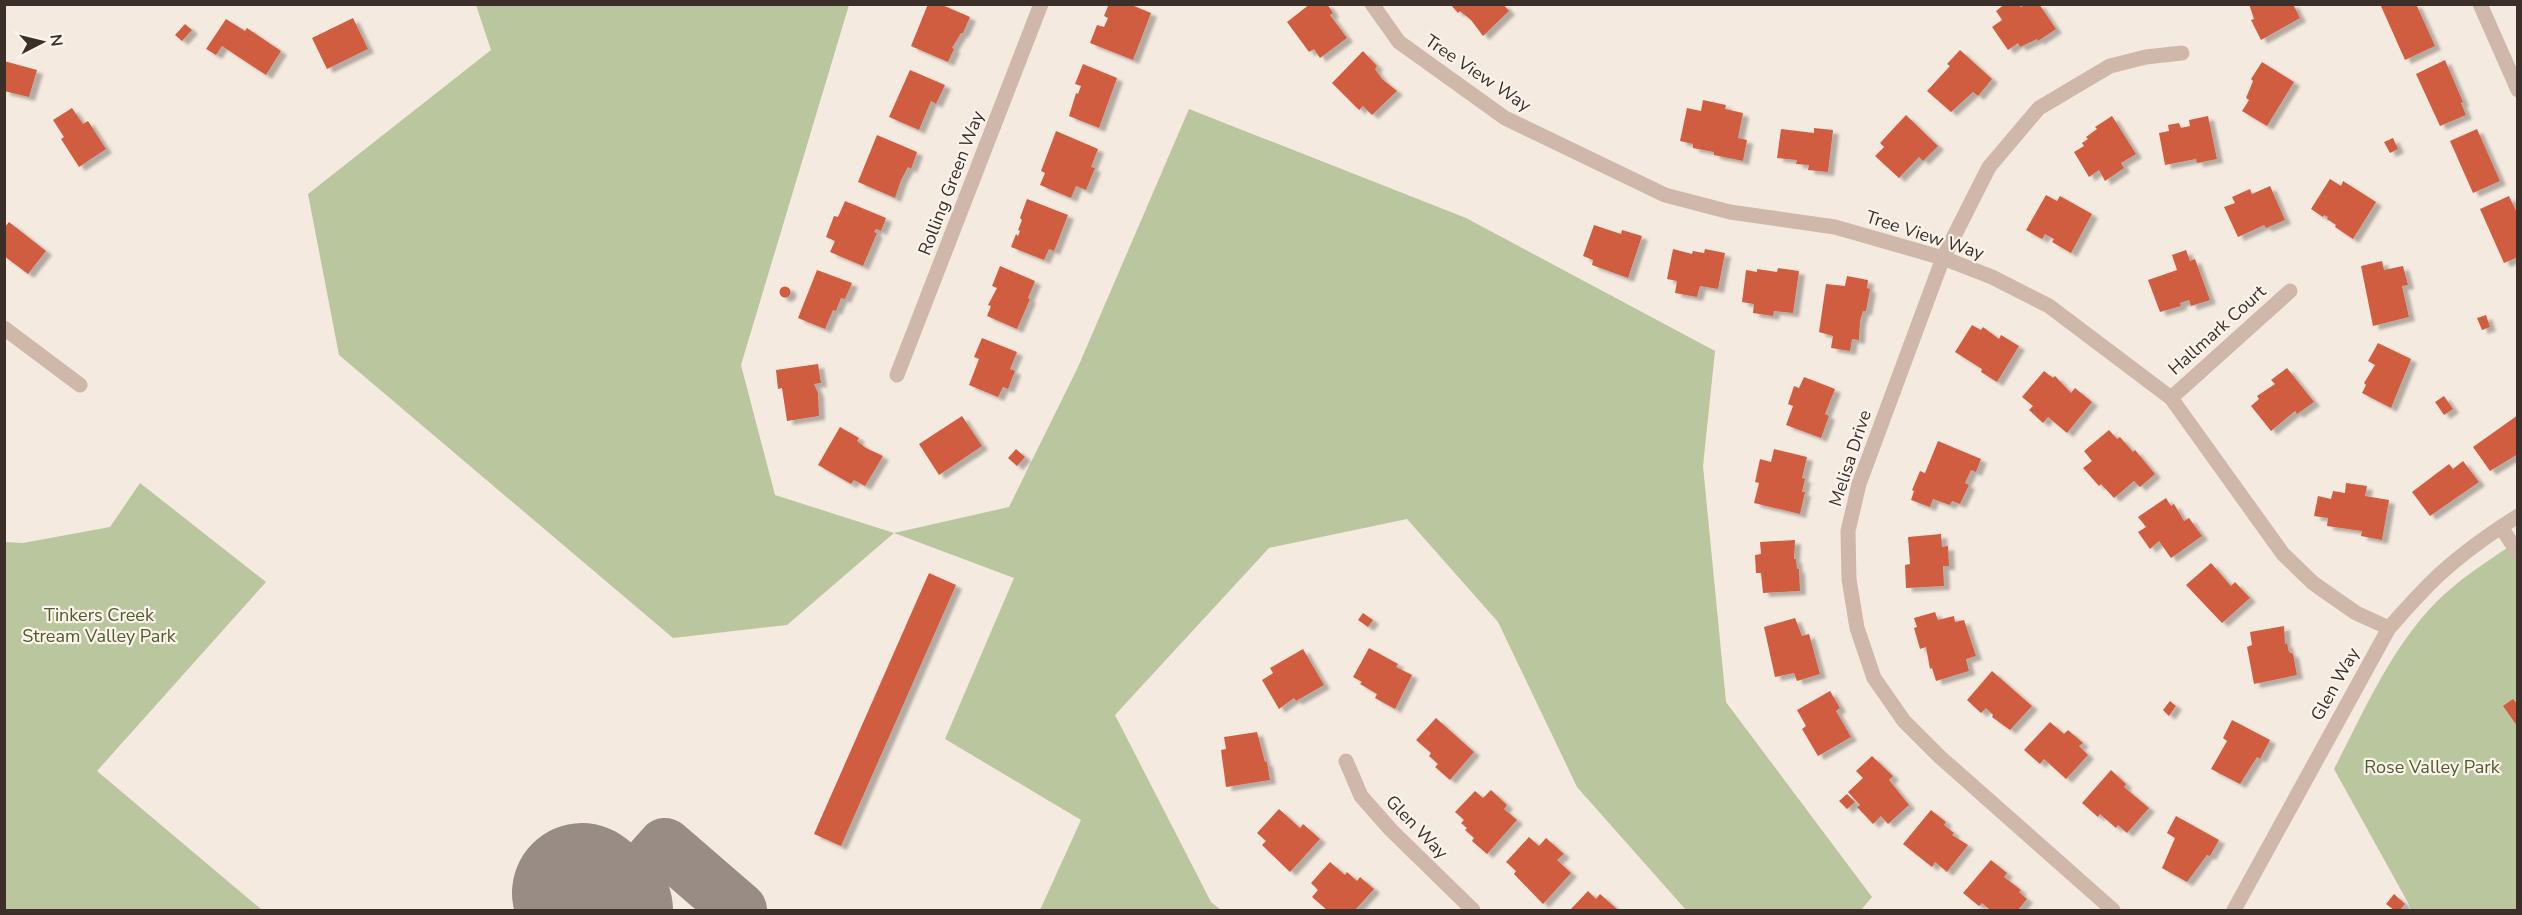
<svg xmlns="http://www.w3.org/2000/svg" width="2522" height="915" font-family="'Nunito Sans',sans-serif">
<defs>
<filter id="shadow"><feDropShadow dx="6" dy="4" stdDeviation="1.5" flood-color="#0004"/></filter>
</defs>
<rect width="100%" height="100%" fill="#f5eadf"/>
<path fill="#bac69d" d="M476 5H849L741 365 775 495 894 533 1009 507 1078 367 1189 109 1466 218 1715 351 1703 466 1726 702 1872 897 1861 910H1686L1577 787 1498 622 1407 519 1269 548 1115 715 1211 902 1221 910H1040L1081 820 945 739 1014 578 894 533 787 625 673 638 339 355 308 194 491 50Z
M140 483 266 582 97 771 262 910H5V542L23 543 110 527Z
M2517 541V910H2412L2334 769C2362 715 2387 657 2427 612 2452 583 2487 562 2517 541Z"/>
<g fill="none" stroke-linecap="round" stroke-linejoin="round">
<path stroke="#988c84" stroke-width="56" d="M608 910 665 846 739 910"/>
<path stroke="#988c84" stroke-width="140" d="M582 893 603 910"/>
</g>
<path fill="#d15d41" filter="url(#shadow)" d="M928 4H940L970 17 963 33H961L952 48 954 49 948 62 911 46Z
M1109 4H1129L1151 13 1133 60 1090 43 1097 25 1104 27 1108 18 1104 16Z
M1310 4H1327L1333 13 1330 15 1347 38 1320 58 1314 49 1309 52 1287 22Z
M1450 4H1503L1509 11 1483 36 1471 20 1460 11 1458 13Z
M2005 4H2019L2021 7 2025 4H2039L2056 29 2038 41 2037 39 2020 47 2018 43 2008 50 1992 27 2002 20 1996 11Z
M2249 4H2293L2300 18 2261 40 2251 20 2254 19Z
M2385 4H2416L2435 46 2405 60 2381 6Z
M353 18 368 49 327 69 312 38Z
M226 19 245 31 247 28 281 51 266 75 222 46 216 55 206 49Z
M185 24 192 30 182 41 175 35Z
M1960 50 1992 79 1978 96 1973 92 1951 112 1927 91 1950 66 1947 64Z
M1363 51 1377 66 1375 69 1382 79 1397 91 1372 115 1363 106 1359 110 1332 83Z
M2445 60 2463 102 2461 103 2466 115 2440 126 2416 74Z
M4 61 37 70 29 97 4 91Z
M2262 62 2294 82 2267 126 2242 111 2249 100 2246 98 2253 81 2251 79Z
M1083 64 1117 78 1099 128 1069 116 1076 93 1078 94 1081 86 1075 84Z
M910 70 945 85 936 104 931 101 919 130 889 117Z
M1703 100 1726 105 1725 109 1743 113 1738 138 1747 140 1743 161 1714 155V152L1693 148V144L1680 141 1687 108 1701 111Z
M72 108 83 124 88 121 106 149 79 167 61 139 64 137 53 120Z
M1906 115 1938 146 1923 161 1919 157 1899 178 1875 156 1884 147 1880 143Z
M2112 116 2136 154 2121 163 2124 168 2105 181 2099 170 2089 177 2074 152 2084 146 2082 143 2088 139 2086 137 2097 129 2095 127Z
M2208 116 2217 159 2197 163 2196 159 2165 165 2159 133 2169 131 2168 125 2179 123 2181 128 2190 126 2189 120Z
M1814 128 1833 130 1828 172 1808 170 1809 165 1796 164 1797 160 1777 158 1781 129 1814 133Z
M2477 129 2500 181 2473 193 2450 141Z
M1056 131 1098 149 1091 167 1095 168 1086 190 1076 186 1071 198 1040 185 1045 173 1041 171Z
M877 135 917 152 911 169 908 167 901 180 895 198 858 182Z
M2393 138 2398 149 2390 153 2384 142Z
M2330 179 2341 186 2343 181 2376 202 2353 239 2335 227 2336 225 2327 219 2328 217 2324 215 2323 217 2311 209Z
M2270 186 2285 220 2266 228 2264 225 2238 237 2224 207 2235 203 2232 197 2250 189 2252 194Z
M2046 195 2057 201 2060 196 2092 214 2071 253 2052 242 2054 239 2045 234 2042 239 2026 230Z
M2509 196 2518 215V257L2504 263 2480 209Z
M1027 199 1068 215 1054 251 1049 249 1044 260 1011 247 1016 234 1018 236 1020 231 1018 230 1022 220 1020 218Z
M845 201 886 218 881 231 876 229 874 232 877 233 863 266 830 252 835 241 826 237 834 216 838 217Z
M9 222 46 251 28 274 4 256V228Z
M1594 225 1621 234 1622 230 1642 236 1628 278 1592 265 1593 260 1583 256Z
M1673 249 1692 254 1693 251 1704 253 1705 249 1725 253 1718 289 1700 286 1697 297 1675 293 1677 281 1667 279Z
M2186 250 2190 261 2195 259 2210 300 2191 306 2189 300 2180 303 2181 306 2160 312 2148 280 2177 270 2172 255Z
M2382 261 2384 270 2403 266 2408 285 2402 286 2409 317 2373 326 2361 266Z
M1000 266 1035 281 1028 298 1030 299 1017 329 987 316 991 306 988 305 997 288 992 286Z
M1778 268 1799 271 1793 313 1774 311 1773 316 1753 313 1754 304 1742 302 1746 270 1757 272V269L1777 272Z
M817 270 852 283 845 299 841 298 836 311 833 310 825 329 798 318Z
M1847 276 1868 280 1867 288 1870 289 1866 311H1863L1860 321 1859 340 1852 339 1850 351 1831 348 1833 336 1819 332 1826 284 1845 286Z
M779.5 292a5.5 5.5 0 1 1 11 0a5.5 5.5 0 1 1-11 0Z
M2486 315 2490 327 2482 330 2477 318Z
M1972 325 1981 330 1983 327 1999 339 2001 335 2019 346 1997 382 1981 372 1982 369 1955 352Z
M982 338 1017 352 1010 369 1015 371 1008 389 1003 387 998 397 969 385 979 359 974 357Z
M2378 343 2411 359 2391 408 2362 393 2366 385 2364 383 2375 365 2368 361Z
M818 364 821 383 814 384 818 393 819 416 787 421 782 388 778 389 776 370Z
M2287 368 2314 402 2297 414 2295 411 2271 431 2251 406 2259 399 2257 396 2275 384 2271 380Z
M2044 371 2053 378 2055 376 2071 393 2075 388 2092 402 2067 433 2048 417 2043 423 2029 410 2033 406 2022 397Z
M1804 377 1835 389 1825 414 1829 416 1821 438 1786 425 1793 406 1788 404 1794 386 1799 388Z
M2444 396 2453 409 2444 415 2435 402Z
M2518 415V454L2490 471 2473 447Z
M962 416 982 446 939 475 919 444Z
M840 427 859 438 857 441 866 448 883 456 865 486 854 480 851 484 818 465Z
M2109 430 2117 439 2120 437 2133 452 2135 450 2155 474 2140 487 2134 481 2114 498 2101 484 2099 486 2083 468 2092 461 2084 451Z
M1938 441 1981 459 1976 472 1971 470 1965 483 1969 485 1960 504 1952 501 1950 505 1933 499 1930 507 1911 500 1914 491 1912 490 1920 471 1925 473Z
M1016 449 1025 457 1017 466 1008 458Z
M1774 449 1807 457 1802 478 1805 479 1802 492H1805L1800 514 1754 503 1759 483 1755 482 1760 459 1771 462Z
M2463 461 2479 482 2430 516 2412 492 2449 464 2453 469Z
M2346 483 2367 486 2365 496 2389 500 2382 540 2361 536 2362 531 2327 526 2328 518 2314 516 2318 496 2331 499 2333 491 2345 493Z
M2166 498 2171 506 2174 504 2184 521 2189 518 2202 536 2171 558 2159 541 2150 549 2138 532 2146 527 2138 517Z
M1941 534 1942 547 1948 546 1949 566H1943L1944 586 1906 588 1905 565 1910 564 1908 537Z
M1795 540 1794 559H1796L1797 569H1799L1800 591 1763 593 1761 573H1756L1755 555 1761 554 1760 542Z
M2211 563 2231 586 2235 582 2250 598 2222 623 2186 585Z
M929 573 956 585 841 846 814 834Z
M1935 612 1938 620 1954 616 1955 622 1964 620 1976 656 1966 659 1969 671 1936 681 1932 668 1930 669 1926 647 1920 649 1914 628 1917 627 1914 618Z
M1363 613 1373 620 1368 627 1358 620Z
M1795 618 1802 636 1809 634 1820 674 1797 681 1794 673 1775 677 1764 627Z
M2284 626 2285 644 2287 643 2289 652 2293 654 2297 675 2254 684 2247 647 2252 645 2250 632Z
M1369 648 1398 664 1396 667 1412 675 1395 709 1375 698 1377 694 1360 684 1362 682 1353 677Z
M1303 649 1324 685 1296 701 1294 698 1279 709 1262 680 1273 673 1270 668Z
M1992 671 2032 706 2010 730 1992 717 1993 715 1986 708 1981 713 1967 700Z
M1830 691 1840 708 1836 711 1851 737 1818 756 1802 729 1806 726 1797 710Z
M2513 699 2518 705V727L2503 706Z
M2170 701 2176 706 2169 716 2163 710Z
M1436 718 1474 752 1450 780 1435 767 1438 764 1429 756 1431 753 1416 740Z
M2232 720 2270 740 2260 759 2257 757 2240 784 2211 769 2227 741 2223 738Z
M2050 722 2064 734 2068 730 2083 743 2079 746 2088 755 2066 779 2044 759 2040 764 2024 750Z
M1257 732 1265 762H1267L1270 780 1226 787 1221 750 1226 749 1224 737Z
M1872 756 1893 776 1889 780 1909 805 1888 824 1881 816 1873 824 1857 807 1860 805 1848 792 1863 778 1856 771Z
M2111 770 2126 784 2124 787 2149 808 2127 833 2118 825 2116 828 2100 814 2098 817 2082 803Z
M1491 790 1507 805 1504 809 1517 820 1487 854 1472 841 1474 838 1465 830 1467 828 1461 823 1464 820 1455 812 1475 791 1483 798Z
M1847 794 1855 802 1847 809 1839 801Z
M1279 809 1300 828 1303 824 1320 839 1290 872 1262 845 1266 841 1257 833Z
M1931 810 1946 822 1944 825 1954 833 1952 835 1968 845 1947 872 1935 862 1932 867 1903 844Z
M2176 816 2219 840 2210 856 2207 855 2187 882 2162 868 2175 838 2167 833Z
M1529 837 1539 846 1546 838 1564 854 1557 860 1571 873 1543 904 1514 874 1516 871 1506 862Z
M1991 860 2007 873 2004 877 2021 890 2019 892 2027 899 2018 910H1990L1982 903 1979 906 1963 893Z
M1330 862 1345 875 1347 872 1357 881 1360 877 1374 889 1355 910H1327L1312 897 1318 890 1311 883Z
M1588 891 1596 899 1600 894 1618 910H1570Z
M2394 894 2405 904 2400 910H2394L2386 904Z"/>
<g fill="none" stroke-linecap="round" stroke-linejoin="round">
<path stroke="#cfb8a9" stroke-width="15" d="M1372 4 1399 42 1505 118 1665 195 1730 212 1835 227 1943 258 1992 277 2049 306 2171 398 2283 554 2313 583 2356 613 2389 628
M2480 4 2518 90
M4 328 80 385
M897 375 1041 4
M2171 398 2290 291
M2501 527 2518 553
M1346 761 1361 796 1391 830 1473 910
M2113 910 1940 757 1904 721 1874 678 1857 628 1849 579 1848 531 1859 484 1943 258 1989 167 2039 108 2110 66 2146 57 2182 53
M2234 910 2389 628C2399 617 2409 605 2420 594 2448 563 2483 538 2518 516"/>
</g>
<g text-anchor="middle" stroke-width="4.5" stroke-linejoin="round" paint-order="stroke">
<g font-size="18" fill="#3c2e29" stroke="#fcf4ec">
<text transform="translate(1478 73) rotate(34)" y="6">Tree View Way</text>
<text transform="translate(951 183) rotate(-69)" y="6">Rolling Green Way</text>
<text transform="translate(1925 235) rotate(18)" y="6">Tree View Way</text>
<text transform="translate(2217 330) rotate(-42)" y="6">Hallmark Court</text>
<text transform="translate(1850 458) rotate(-72)" y="6">Melisa Drive</text>
<text transform="translate(2335 684) rotate(-61)" y="6">Glen Way</text>
<text transform="translate(1417 827) rotate(46)" y="6">Glen Way</text>
</g>
<g font-size="18" fill="#4d5d2a" stroke="#fcf4ec">
<text x="99" y="621">Tinkers Creek<tspan x="99" dy="21">Stream Valley Park</tspan></text>
<text x="2432" y="773">Rose Valley Park</text>
</g>
</g>
<rect width="2522" height="915" fill="none" stroke="#3c2e29" stroke-width="12"/>
<g transform="translate(42 42) rotate(83)" stroke="#fcf4ec" stroke-width="4.5" paint-order="stroke">
<path d="M0-4.5L10 22L0 15L-10 22Z" fill="#3c2e29"/>
<text y="-9" font-size="16" font-weight="bold" text-anchor="middle" fill="#3c2e29">N</text>
</g>
</svg>
